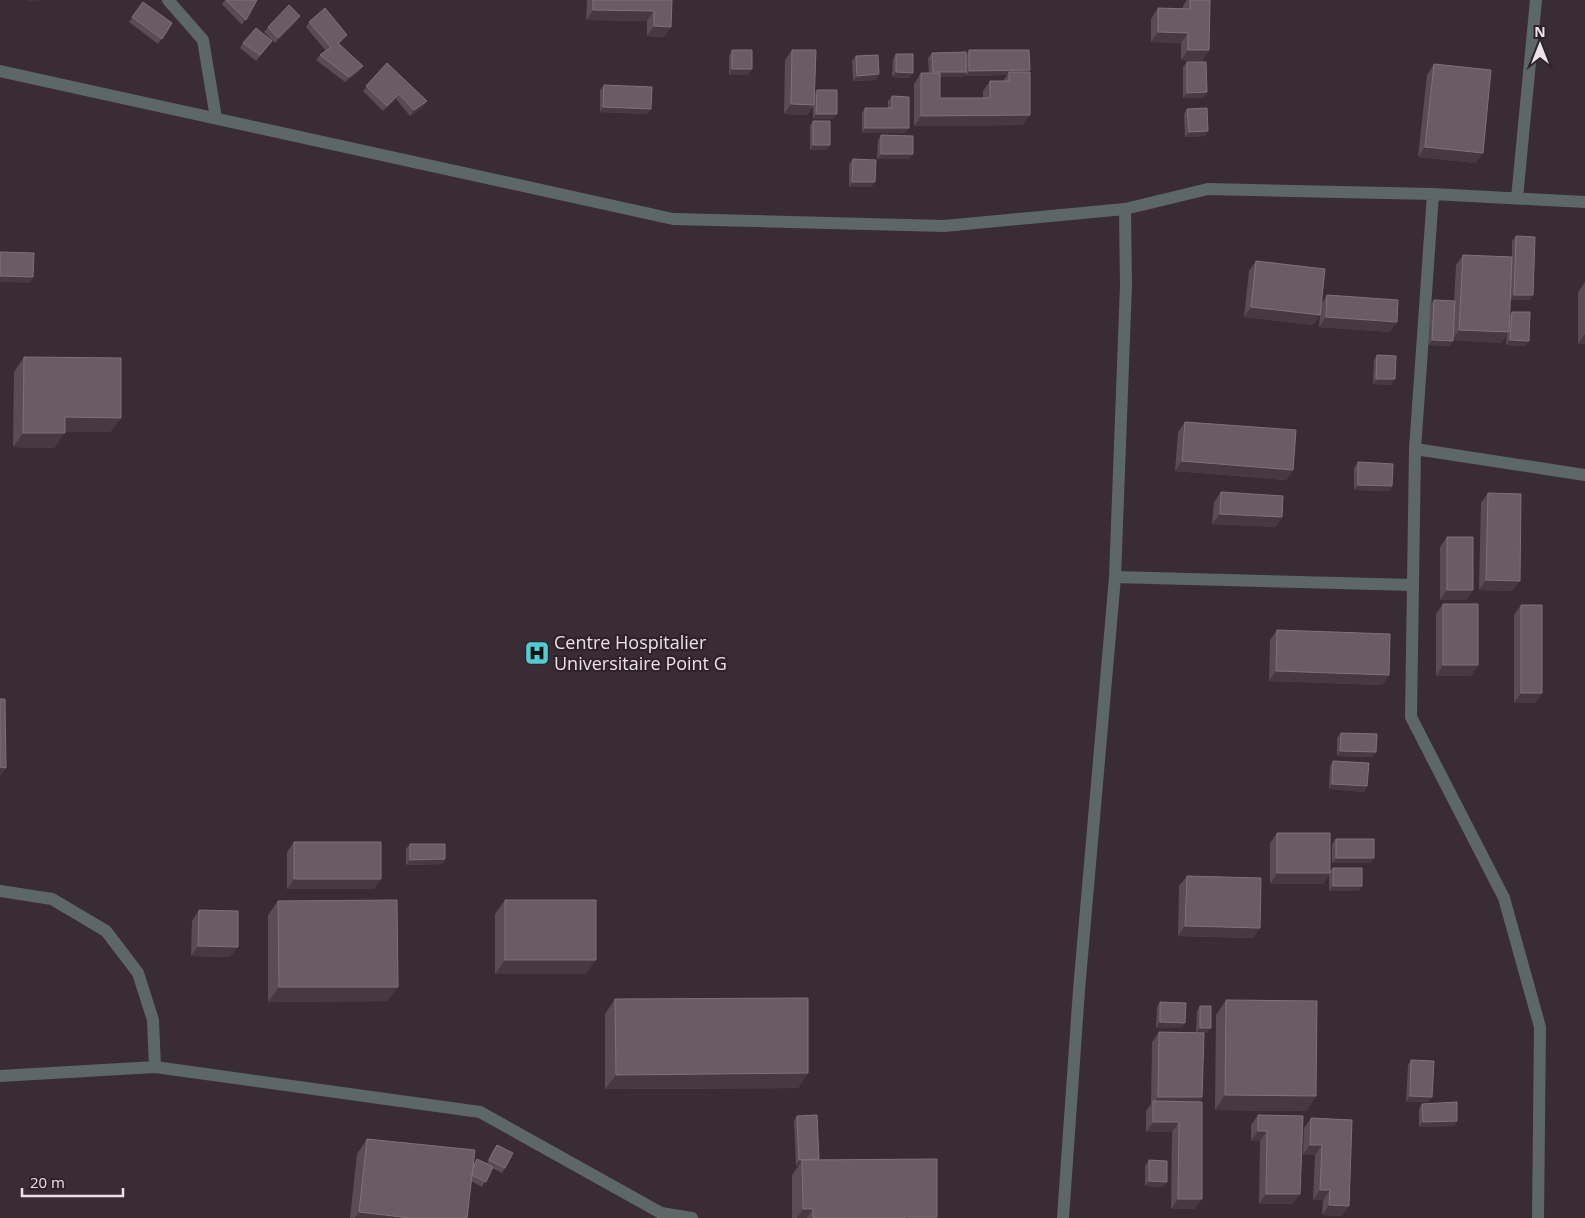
<svg xmlns="http://www.w3.org/2000/svg" width="1585" height="1218" font-family="'Open Sans',sans-serif">
<rect width="100%" height="100%" fill="#3a2c33"/>
<g fill="none" stroke-linecap="round" stroke-linejoin="round">
<path stroke="#5e6768" stroke-width="12" d="M0 891 52 899 106 931 138 973 153 1020 155 1067
M0 1076 155 1067 480 1112 661 1213 692 1218"/>
<path stroke="#5e6768" stroke-width="12" d="M168 0 203 40 216 118
M0 71 673 219 944 226 1125 209 1208 189 1433 194 1585 202
M1433 194 1415 449 1411 717 1504 898 1540 1027 1538 1218
M1517 198 1536 0
M1415 449 1585 475
M1115 577 1413 585
M1063 1218 1079 990 1115 577 1126 285 1125 209"/>
</g>
<path fill="#5b4c54" fill-rule="evenodd" d="M225 0H257L242 25 222 4Z
M587 0H672L664 37 647 36V21L586 20Z
M1187 0H1210L1209 50 1202 61 1181 60V43L1151 42V19L1158 8 1183 9V6Z
M143 2 172 23 158 44 129 22Z
M297 21 275 43 264 32 268 27Z
M309 22 343 40 339 44 360 71 345 82 316 60 320 55 326 51 306 27Z
M243 43 268 46 256 61 240 48Z
M732 50 752 69 748 75H729V56Z
M792 50 815 93 817 90 837 114 833 119H813V107L807 115 784 114 785 60Z
M969 50 1030 70 1028 72 1023 125 914 126V84L921 73H929L928 58 932 53 966 55ZM966 73V76L1007 75 1003 81H990L983 91V98H940V77H963Z
M896 54 913 73 909 78 892 77 893 59Z
M856 56 876 80 853 81 852 61Z
M1187 62 1207 92 1203 98H1183V67Z
M387 63 424 106 410 116 396 99 383 111 363 91Z
M1434 64 1476 163 1418 157 1427 75Z
M604 85 647 114 600 112V90Z
M892 96 905 133H862V113L865 108H888V101Z
M1187 109 1205 136 1185 137 1184 114Z
M813 121 830 145 826 150H810V126Z
M881 135 913 154 909 159H877L878 140Z
M853 159 875 182 871 187H849V164Z
M1516 236 1533 295 1530 300H1510L1509 315 1512 312 1525 346 1506 345 1507 335 1501 343 1453 340 1450 346 1429 345 1430 305 1434 300 1454 301 1456 265 1463 255 1512 257V241Z
M1256 261 1321 304 1327 295 1390 332 1319 327 1320 315 1313 325 1244 317 1249 271Z
M1585 282V344H1578V292Z
M1377 355 1391 385 1373 384 1374 360Z
M24 357 121 418 110 432H65L54 448 13 447 14 372Z
M1185 422 1293 470 1286 480 1175 471 1178 432Z
M1358 462 1392 486 1389 491 1354 490V468Z
M1221 492 1282 517 1275 527 1212 524 1214 502Z
M1488 493 1512 591 1479 590 1481 503Z
M1447 537 1473 590 1466 600H1440V547Z
M1443 604 1478 665 1471 676H1436V614Z
M1521 605 1542 693 1535 703H1514V615Z
M1277 630 1389 675 1382 685 1269 681 1270 640Z
M1341 733 1373 757 1337 756V738Z
M1333 761 1367 786 1364 792 1329 789 1330 766Z
M1277 833 1330 871 1333 868 1362 886 1358 891H1329V875L1323 884H1270V843Z
M1336 839 1374 858 1370 863H1332V844Z
M294 842 374 889H287V852Z
M410 844 445 859 442 864 406 865V849Z
M1187 876 1253 938 1178 936 1179 886Z
M505 900 586 974H495V914Z
M278 901 398 987 387 1001 268 1002V915Z
M199 910 230 957 191 956 192 921Z
M615 999 808 1073 798 1088 605 1089V1014Z
M1226 1000 1316 1096 1306 1111 1215 1110 1216 1015Z
M1160 1002 1182 1028H1156L1157 1007Z
M1200 1006 1207 1033H1204L1202 1097 1199 1102 1195 1209H1171L1172 1132H1146V1111L1151 1104 1152 1042 1159 1032H1196L1197 1011Z
M1411 1060 1428 1102H1406L1408 1065Z
M1422 1104 1457 1121 1454 1126 1419 1127V1109Z
M1258 1115 1303 1116 1293 1204H1259L1260 1141H1251V1125Z
M797 1116 819 1159V1160L936 1218H792V1175L799 1165 796 1166 794 1121Z
M1311 1118 1352 1120 1342 1216 1322 1215 1323 1200H1313L1315 1155H1303L1304 1128Z
M367 1139 473 1165 477 1159 487 1163 493 1150 497 1145 505 1168 502 1173 492 1168 482 1187 471 1181 467 1218H350L357 1154Z
M1149 1160 1163 1187 1145 1186V1166Z"/>
<path fill="#473940" d="M28 0H43L27 1Z
M593 10 654 11 647 21 586 20Z
M300 16 297 21 275 43 278 38Z
M654 26 671 27 664 37 647 36Z
M1158 32 1188 33 1181 43 1151 42Z
M347 35 343 40 334 48 338 43Z
M1188 50H1209L1202 61 1181 60Z
M363 66 360 71 345 82 349 77Z
M732 69H752L748 75H729Z
M1030 70 1026 75 1009 72 1007 75 966 76 969 71Z
M896 72 913 73 909 78 892 77Z
M933 72H966L963 77H929Z
M879 74 876 80 853 81 857 76Z
M1207 92 1203 98H1183L1187 93Z
M399 94 396 99 383 111 387 106Z
M427 101 424 106 410 116 414 110Z
M791 104 814 105 807 115 784 114Z
M603 107 651 109 647 114 600 112Z
M816 114H837L833 119H813Z
M1030 115 1023 125 914 126 921 116Z
M865 128H909L905 133H862Z
M1208 131 1205 136 1185 137 1189 132Z
M813 145H830L826 150H810Z
M1425 147 1483 153 1476 163 1418 157Z
M881 154H913L909 159H877Z
M852 182H875L871 187H849Z
M0 276 33 277 30 283 0 282Z
M1514 295H1533L1530 300H1510Z
M1251 307 1320 315 1313 325 1244 317Z
M1326 317 1397 322 1390 332 1319 327Z
M1459 330 1509 332 1501 343 1452 340Z
M1585 334V344H1578Z
M1432 340 1453 341 1450 346 1429 345Z
M1510 340 1529 341 1525 346 1506 345Z
M1376 379H1395L1391 385 1373 384Z
M65 417 121 418 110 432H54Z
M23 433H65L54 448 13 447Z
M1182 461 1293 470 1286 480 1175 471Z
M1358 485 1392 486 1389 491 1354 490Z
M1220 514 1282 517 1275 527 1212 524Z
M1486 580 1520 581 1512 591 1479 590Z
M1447 590H1473L1466 600H1440Z
M1443 665H1478L1471 676H1436Z
M1276 671 1389 675 1382 685 1269 681Z
M1521 693H1542L1535 703H1514Z
M1340 751 1376 752 1373 757 1337 756Z
M0 767 6 768 0 776Z
M1332 784 1367 786 1364 792 1329 789Z
M1336 858H1374L1370 863H1332Z
M445 859 442 864 406 865 410 860Z
M1277 873H1330L1323 884H1270Z
M294 879H381L374 889H287Z
M1333 886H1362L1358 891H1329Z
M1185 926 1260 928 1253 938 1178 936Z
M198 946 238 947 230 957 191 956Z
M505 960H596L586 974H495Z
M279 987H398L387 1001 268 1002Z
M1160 1022 1185 1023 1182 1028H1156Z
M1200 1028H1211L1207 1033H1196Z
M808 1073 798 1088 605 1089 616 1075Z
M1225 1095 1316 1096 1306 1111 1215 1110Z
M1410 1096 1432 1097 1428 1102H1406Z
M1158 1097H1202L1195 1107 1153 1104Z
M1457 1121 1454 1126 1419 1127 1423 1122Z
M1153 1122H1179L1172 1132H1146Z
M1258 1131H1267L1260 1141H1251Z
M1310 1145H1322L1315 1155H1303Z
M819 1159 816 1164 802 1160 799 1165 796 1166 799 1160Z
M1149 1181 1167 1182 1163 1187 1145 1186Z
M1320 1190H1330L1323 1200H1313Z
M1266 1194H1300L1293 1204H1259Z
M1178 1199H1202L1195 1209H1171Z
M1329 1205 1349 1206 1342 1216 1322 1215Z
M803 1209H813L807 1218H797Z
M359 1212 410 1218H355Z
M905 1217H937L936 1218H904Z"/>
<path fill="#6b5c64" stroke="#7f7178" d="M226 0H257L246 20Z
M593 0H672L671 27 654 26V11L593 10Z
M1190 0H1210L1209 50H1188V33L1158 32V8L1190 9Z
M143 2 172 23 162 39 132 17Z
M289 5 300 16 278 38 268 27Z
M325 8 347 35 338 43 363 66 349 77 320 55 331 47 309 22Z
M256 28 272 41 260 55 243 43Z
M732 50H752V69H732Z
M792 50H816L814 105 791 104Z
M969 50H1029L1030 70 969 71Z
M966 52V72H933L932 53Z
M896 54H913V73L896 72Z
M878 55 879 74 857 76 856 56Z
M1187 62H1206L1207 92 1187 93Z
M387 63 427 101 414 110 399 94 387 106 366 86Z
M1434 64 1491 70 1483 153 1425 147Z
M1009 72H1030V115L921 116V73H940V98H990V81H1009Z
M604 85 652 87 651 109 603 107Z
M817 90H837V114H816Z
M892 96 909 97V128H865V108H892Z
M1207 108 1208 131 1189 132 1187 109Z
M813 121H830V145H813Z
M881 135 913 136V154H881Z
M853 159 876 160 875 182H852Z
M1516 236 1535 237 1533 295H1514Z
M0 252 34 253 33 277 0 276Z
M1463 255 1512 257 1509 332 1459 330Z
M1256 261 1325 269 1320 315 1251 307Z
M1327 295 1398 300 1397 322 1326 317Z
M1434 300 1455 301 1453 341 1432 340Z
M1512 312H1530L1529 341 1510 340Z
M1377 355 1396 356 1395 379H1376Z
M24 357 121 358V418L65 417V433H23Z
M1185 422 1296 430 1293 470 1182 461Z
M1358 462 1393 464 1392 486 1358 485Z
M1221 492 1283 496 1282 517 1220 514Z
M1488 493 1521 494 1520 581 1486 580Z
M1447 537H1473V590H1447Z
M1443 604H1478V665H1443Z
M1521 605H1542V693H1521Z
M1277 630 1390 634 1389 675 1276 671Z
M0 699H5L6 768 0 767Z
M1341 733 1377 734 1376 752 1340 751Z
M1333 761 1369 763 1367 786 1332 784Z
M1277 833H1330V873H1277Z
M1336 839H1374V858H1336Z
M294 842H381V879H294Z
M410 844H445V859L410 860Z
M1333 868H1362V886H1333Z
M1187 876 1261 878 1260 928 1185 926Z
M397 900 398 987H279L278 901Z
M505 900H596V960H505Z
M199 910 238 911V947L198 946Z
M808 998V1073L616 1075 615 999Z
M1226 1000 1317 1001 1316 1096 1225 1095Z
M1160 1002 1186 1003 1185 1023 1160 1022Z
M1200 1006H1211V1028H1200Z
M1159 1032 1204 1033 1202 1097H1158Z
M1411 1060 1434 1061 1432 1097 1410 1096Z
M1153 1101 1202 1102V1199H1178L1179 1122H1153Z
M1457 1102V1121L1423 1122 1422 1104Z
M817 1115 819 1159 799 1160 797 1116Z
M1258 1115 1303 1116 1300 1194H1266L1267 1131H1258Z
M1311 1118 1352 1120 1349 1206 1329 1205 1330 1190H1320L1322 1145H1310Z
M367 1139 475 1150 467 1218H410L359 1212Z
M497 1145 513 1153 505 1168 489 1160Z
M477 1159 493 1167 486 1182 472 1175 473 1168Z
M937 1159V1217H905V1218H813V1209H803L802 1160Z
M1149 1160 1167 1161V1182L1149 1181Z"/>
<defs>
<symbol id="hospital-square" viewBox="-11 -11 22 22"><rect x="-9" y="-9" width="18" height="18" rx="4" fill="#51ccd2" stroke="#2f2229"/><path d="M-5-5h3v3.5h4V-5h3V5h-3V1.5h-4V5h-3Z" fill="#111"/></symbol>
</defs>
<g fill-rule="evenodd">
<use href="#hospital-square" x="523" y="639" width="28" height="28"/>
</g>
<g text-anchor="middle" stroke-width="4.5" stroke-linejoin="round" paint-order="stroke">
<g font-size="18" fill="#ece2e7" stroke="#2f2229" text-anchor="start">
<text x="554" y="649">Centre Hospitalier<tspan x="554" dy="21">Universitaire Point G</tspan></text>
</g>
</g>
<g transform="translate(1540 45)" stroke="#2f2229" stroke-width="4" paint-order="stroke">
<path d="M0-4L9 19L0 12L-9 19Z" fill="#ece2e7"/>
<text y="-8" font-size="14" font-weight="bold" text-anchor="middle" fill="#ece2e7">N</text>
</g>
<path d="M22 1188v8h101v-8" fill="none" stroke="#ece2e7" stroke-width="2.5"/>
<text x="30" y="1188" font-size="15" fill="#ece2e7" stroke="#2f2229" stroke-width="4" paint-order="stroke">20 m</text>
</svg>
